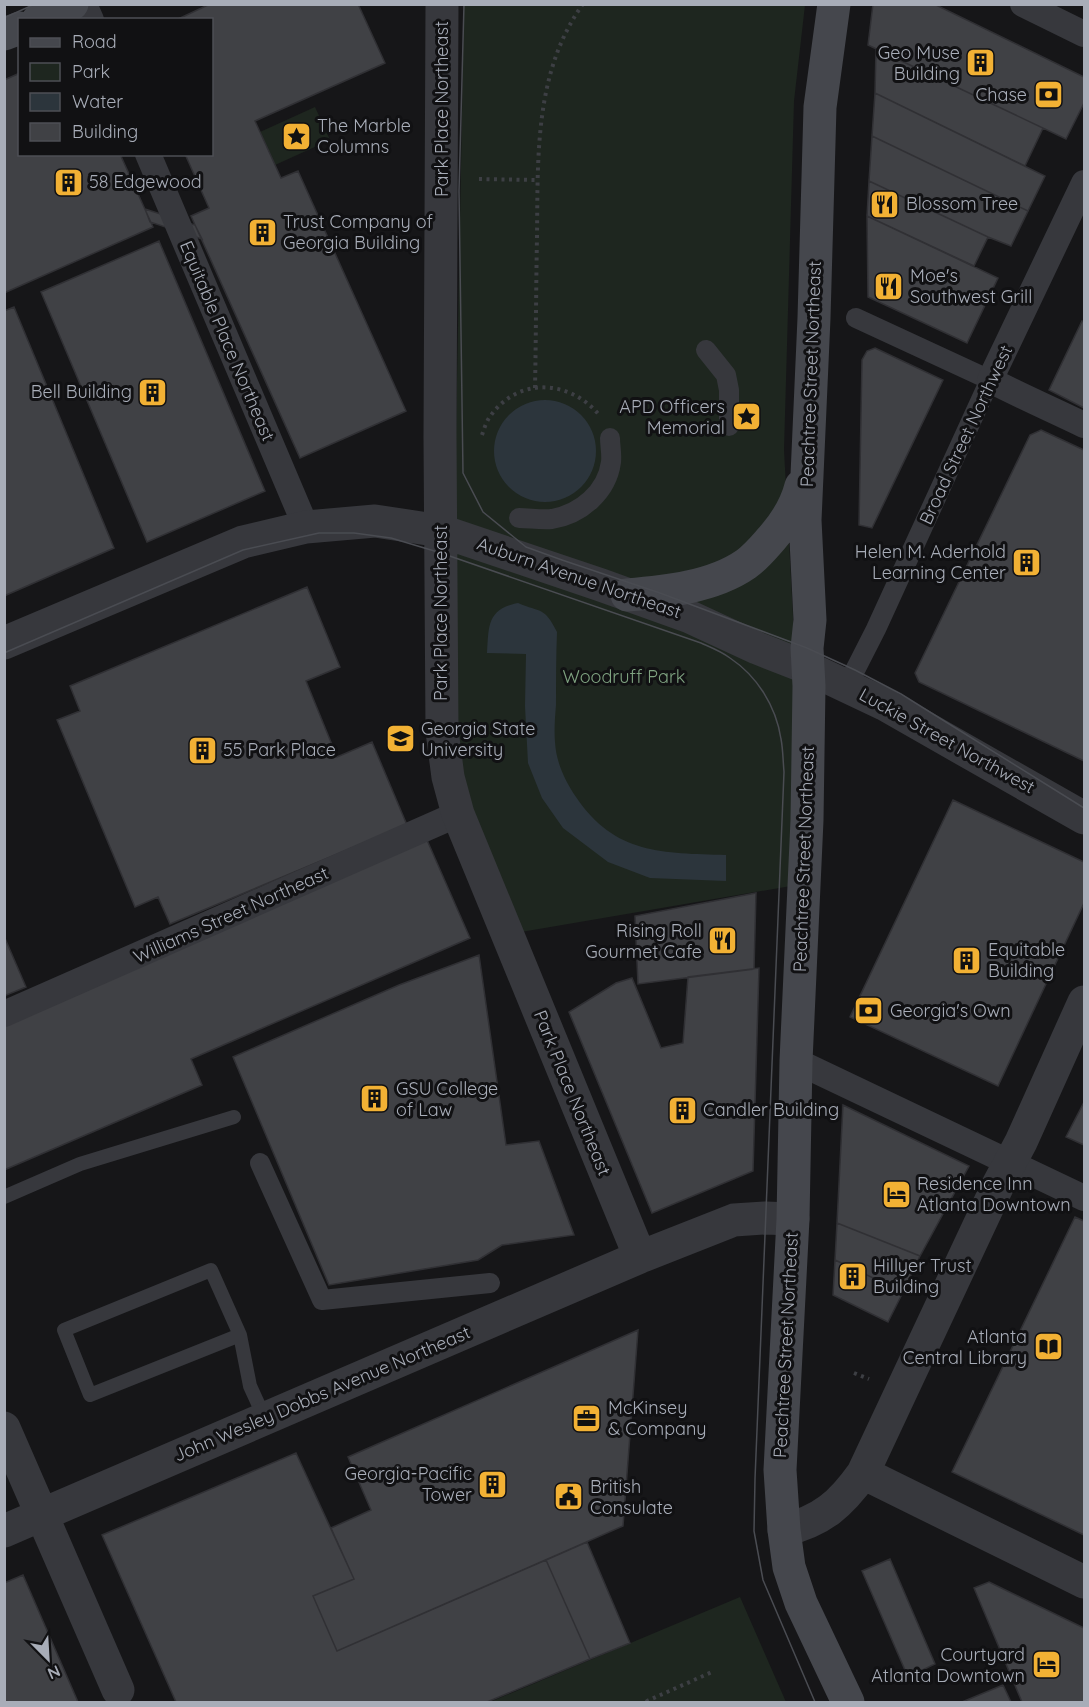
<svg xmlns="http://www.w3.org/2000/svg" width="1089" height="1707" font-family="Quicksand,sans-serif">
<rect width="100%" height="100%" fill="#161618"/>
<path fill="#1e261f" d="M464 5H805L794 101 784 450 796 671 791 886 497 936 450 758Z
M315 107 330 140 275 165 260 132Z
M740 1597 786 1702H490Z"/>
<path fill="#2c353c" d="M494 451a51 51 0 1 1 102 0a51 51 0 1 1-102 0Z
M518 603C541 613 544 606 557 632 556 656 556 681 556 705 555 717 554 730 555 742 556 762 565 781 576 797 615 855 663 853 726 855V881L650 878 608 862 563 828 542 798 528 763 525 706 526 654 487 653C489 628 486 609 518 603Z"/>
<path fill="#404145" stroke="#303034" stroke-width="1.5" d="M210 4H358L385 63 255 121 281 178 298 171 406 411 300 458 191 216 209 208 185 154H212V20H176Z
M873 4H934L1084 77V103L1066 139 868 45Z
M876 49 1043 128 1025 166 875 93Z
M20 73V154H120L153 227 4 293V80Z
M875 93 1045 176 1028 211 872 136Z
M872 136 1028 211 1011 246 988 237 869 181Z
M869 181 988 237 974 266 867 216Z
M145 209 195 225 202 239 150 222Z
M867 216 998 278 967 343 868 297Z
M159 241 265 491 147 542 41 292Z
M14 307 114 548 4 596V311Z
M1082 321 1084 322V408L1049 390Z
M875 348 943 380 872 528 859 525 862 360 867 351Z
M1041 430 1084 450V761L919 682 915 673 1030 435Z
M307 587 340 667 306 681 337 757 372 742 407 825 170 924 158 897 135 907 57 720 80 711 70 686Z
M953 800 1084 862V903L998 1086 850 1017Z
M427 840 470 938 191 1059 202 1085 4 1170V1023Z
M756 893 754 969 638 984 635 916Z
M4 936 26 987 4 996Z
M479 955 506 1145 539 1141 574 1235 502 1245 478 1260 329 1285 233 1057 399 985Z
M759 968 753 1171 652 1213 569 1012 616 983 632 978 661 1048 683 1043 688 977Z
M1084 1102V1145L1066 1137Z
M843 1105 969 1166 920 1256 837 1223Z
M1075 1217 1084 1221V1535L952 1472Z
M837 1223 920 1256 903 1292 835 1260Z
M835 1260 903 1292 888 1322 833 1295Z
M638 1330 623 1526 337 1651 313 1596 354 1579 331 1528 371 1510 348 1457Z
M296 1453 354 1579 313 1596 337 1651 546 1560 590 1659 487 1702H176L102 1535Z
M587 1542 630 1643 590 1659 546 1560Z
M890 1559 935 1664 908 1677 862 1571Z
M23 1575 78 1702H4V1583Z
M989 1582 1084 1628V1702H1022L974 1588Z
M1003 1685 1011 1702H962Z"/>
<g fill="none" stroke-linecap="round" stroke-linejoin="round">
<path stroke="#3d3f44" stroke-width="4" stroke-dasharray="3 4.5" stroke-linecap="butt" d="M479 179 538 180
M535 388C536 338 536 287 537 237 538 158 534 72 583 4
M482 435C484 429 486 423 489 418 517 376 570 379 600 416
M854 1373 869 1379
M647 1702V1701L712 1672"/>
<path stroke="#37383d" stroke-width="14" d="M4 1197 80 1164 234 1117
M240 1335 90 1395 64 1330 211 1270 240 1335 250 1386 265 1419"/>
<path stroke="#37383d" stroke-width="20" d="M706 350 726 375 729 390V426
M519 518C529 518 541 520 552 519 581 514 607 492 611 462 612 454 610 446 610 438
M847 686 876 629 990 380 856 318
M260 1163 322 1300 490 1283"/>
<path stroke="#37383d" stroke-width="26" d="M84 4 91 20
M1023 4 1084 34
M148 154 306 527
M1084 183 990 380C1021 396 1053 410 1084 425
M4 1014 458 814
M796 1061 1084 1198"/>
<path stroke="#37383d" stroke-width="33" d="M442 4 440 437 442 731 448 777 458 814 640 1257
M4 643 243 542 306 527 375 521 441 531 601 585 690 617 757 648 808 668 884 704 1084 818
M4 1428 118 1690
M863 1473 1084 1582
M784 1530C822 1521 841 1504 863 1473L999 1183 1021 1142 1084 1002
M4 1531 640 1257 734 1220 765 1218 793 1219"/>
<path stroke="#45474d" stroke-width="33" d="M834 4 820 107 814 318 805 520 810 620 807 648 809 686 807 820 796 1061 793 1219 780 1470 784 1530 789 1567 801 1603 848 1702
M38 20 72 4
M4 34 20 28
M627 595C665 592 713 587 746 564 756 557 764 547 772 538 786 522 796 506 801 486"/>
<path stroke="#4a4c52" stroke-width="1.5" d="M464 4 459 191 463 473 483 512 526 547 562 560 660 593 807 648 855 670 901 694 1084 808
M4 18 35 4
M4 653 243 550 319 533H354L391 538 441 553 701 643C710 647 721 651 730 658 757 676 776 706 781 739 783 749 783 761 784 772L755 1479 754 1531 763 1580 815 1702"/>
</g>
<defs>
<symbol id="building-square" viewBox="-11 -11 22 22"><rect x="-9" y="-9" width="18" height="18" rx="4" fill="#f2b134" stroke="#111113"/><path d="M-4-6H4V6H1V3H-1V6H-4ZM-2.5-4.3h1.7v1.8h-1.7ZM.8-4.3h1.7v1.8H.8ZM-2.5-1h1.7V.8h-1.7ZM.8-1h1.7V.8H.8Z" fill="#111"/></symbol>
<symbol id="bank-square" viewBox="-11 -11 22 22"><rect x="-9" y="-9" width="18" height="18" rx="4" fill="#f2b134" stroke="#111113"/><path d="M-6-4H6V4H-6ZM0-2.3a2.3 2.3 0 1 0 0 4.6a2.3 2.3 0 1 0 0-4.6Z" fill="#111"/></symbol>
<symbol id="sight-square" viewBox="-11 -11 22 22"><rect x="-9" y="-9" width="18" height="18" rx="4" fill="#f2b134" stroke="#111113"/><path d="M0-6L1.8-2.2L6-1.7L2.9 1.2L3.7 5.4L0 3.3L-3.7 5.4L-2.9 1.2L-6-1.7L-1.8-2.2Z" fill="#111"/></symbol>
<symbol id="restaurant-square" viewBox="-11 -11 22 22"><rect x="-9" y="-9" width="18" height="18" rx="4" fill="#f2b134" stroke="#111113"/><path d="M-5-6h1v4h1v-4h1v4h1v-4h1v5L-1.5 .5V6h-2V.5L-5-1ZM5-6V6H3V1.5H1.5Q1.5-4 5-6Z" fill="#111"/></symbol>
<symbol id="university-square" viewBox="-11 -11 22 22"><rect x="-9" y="-9" width="18" height="18" rx="4" fill="#f2b134" stroke="#111113"/><path d="M0-5L7-2L0 1L-7-2ZM-4 1L0 2.5L4 1V4Q0 6-4 4Z" fill="#111"/></symbol>
<symbol id="hotel-square" viewBox="-11 -11 22 22"><rect x="-9" y="-9" width="18" height="18" rx="4" fill="#f2b134" stroke="#111113"/><path d="M-6-4.5h1.5V1H6V5H4.5V3h-9V5H-6ZM-4 0a1.8 1.8 0 1 1 3.6 0ZM.5 0V-2.5h3Q6-2.5 6 0Z" fill="#111"/></symbol>
<symbol id="library-square" viewBox="-11 -11 22 22"><rect x="-9" y="-9" width="18" height="18" rx="4" fill="#f2b134" stroke="#111113"/><path d="M-6-4Q-3-5.5-.7-3.5V5Q-3 3-6 4ZM6-4Q3-5.5 .7-3.5V5Q3 3 6 4Z" fill="#111"/></symbol>
<symbol id="office-square" viewBox="-11 -11 22 22"><rect x="-9" y="-9" width="18" height="18" rx="4" fill="#f2b134" stroke="#111113"/><path d="M-6-3h4V-5.5h4V-3h4V5H-6ZM-1-4.5V-3h2v-1.5ZM-6 0V1H6V0Z" fill="#111"/></symbol>
<symbol id="civic-square" viewBox="-11 -11 22 22"><rect x="-9" y="-9" width="18" height="18" rx="4" fill="#f2b134" stroke="#111113"/><path d="M-.6-6.5H3V-4.5H.6V-3L4-1V1h2V6H-6V1h2V-1L-.6-3ZM-1.2 2.5V6h2.4V2.5Z" fill="#111"/></symbol>
</defs>
<g fill-rule="evenodd">
<use href="#building-square" x="964" y="46" width="33" height="33"/>
<use href="#bank-square" x="1032" y="78" width="33" height="33"/>
<use href="#sight-square" x="280" y="120" width="33" height="33"/>
<use href="#building-square" x="52" y="166" width="33" height="33"/>
<use href="#restaurant-square" x="868" y="188" width="33" height="33"/>
<use href="#building-square" x="246" y="216" width="33" height="33"/>
<use href="#restaurant-square" x="872" y="270" width="33" height="33"/>
<use href="#building-square" x="136" y="376" width="33" height="33"/>
<use href="#sight-square" x="730" y="400" width="33" height="33"/>
<use href="#building-square" x="1010" y="546" width="33" height="33"/>
<use href="#university-square" x="384" y="722" width="33" height="33"/>
<use href="#building-square" x="186" y="734" width="33" height="33"/>
<use href="#restaurant-square" x="706" y="924" width="33" height="33"/>
<use href="#building-square" x="950" y="944" width="33" height="33"/>
<use href="#bank-square" x="852" y="994" width="33" height="33"/>
<use href="#building-square" x="358" y="1082" width="33" height="33"/>
<use href="#building-square" x="666" y="1094" width="33" height="33"/>
<use href="#hotel-square" x="880" y="1178" width="33" height="33"/>
<use href="#building-square" x="836" y="1260" width="33" height="33"/>
<use href="#library-square" x="1032" y="1330" width="33" height="33"/>
<use href="#office-square" x="570" y="1402" width="33" height="33"/>
<use href="#building-square" x="476" y="1468" width="33" height="33"/>
<use href="#civic-square" x="552" y="1480" width="33" height="33"/>
<use href="#hotel-square" x="1030" y="1648" width="33" height="33"/>
</g>
<g text-anchor="middle" stroke-width="6" stroke-linejoin="round" paint-order="stroke">
<g font-size="18" fill="#a8adb8" stroke="#111113" text-anchor="start">
<text x="960" y="59" text-anchor="end">Geo Muse<tspan x="960" dy="21">Building</tspan></text>
<text x="1027" y="101" text-anchor="end">Chase</text>
<text x="317" y="132">The Marble<tspan x="317" dy="21">Columns</tspan></text>
<text x="89" y="188">58 Edgewood</text>
<text x="906" y="210">Blossom Tree</text>
<text x="283" y="228">Trust Company of<tspan x="283" dy="21">Georgia Building</tspan></text>
<text x="910" y="282">Moe's<tspan x="910" dy="21">Southwest Grill</tspan></text>
<text x="132" y="398" text-anchor="end">Bell Building</text>
<text x="725" y="413" text-anchor="end">APD Officers<tspan x="725" dy="21">Memorial</tspan></text>
<text x="1006" y="558" text-anchor="end">Helen M. Aderhold<tspan x="1006" dy="21">Learning Center</tspan></text>
<text x="421" y="735">Georgia State<tspan x="421" dy="21">University</tspan></text>
<text x="223" y="756">55 Park Place</text>
<text x="702" y="937" text-anchor="end">Rising Roll<tspan x="702" dy="21">Gourmet Cafe</tspan></text>
<text x="988" y="956">Equitable<tspan x="988" dy="21">Building</tspan></text>
<text x="890" y="1017">Georgia's Own</text>
<text x="396" y="1095">GSU College<tspan x="396" dy="21">of Law</tspan></text>
<text x="703" y="1116">Candler Building</text>
<text x="917" y="1190">Residence Inn<tspan x="917" dy="21">Atlanta Downtown</tspan></text>
<text x="873" y="1272">Hillyer Trust<tspan x="873" dy="21">Building</tspan></text>
<text x="1027" y="1343" text-anchor="end">Atlanta<tspan x="1027" dy="21">Central Library</tspan></text>
<text x="608" y="1414">McKinsey<tspan x="608" dy="21">&amp; Company</tspan></text>
<text x="472" y="1480" text-anchor="end">Georgia-Pacific<tspan x="472" dy="21">Tower</tspan></text>
<text x="590" y="1493">British<tspan x="590" dy="21">Consulate</tspan></text>
<text x="1025" y="1661" text-anchor="end">Courtyard<tspan x="1025" dy="21">Atlanta Downtown</tspan></text>
</g>
<g font-size="18" fill="#a8adb8" stroke="#111113">
<text transform="translate(442 109) rotate(-90)" y="6">Park Place Northeast</text>
<text transform="translate(227 341) rotate(67)" y="6">Equitable Place Northeast</text>
<text transform="translate(811 374) rotate(-88)" y="6">Peachtree Street Northeast</text>
<text transform="translate(966 435) rotate(-65)" y="6">Broad Street Northwest</text>
<text transform="translate(579 578) rotate(19)" y="6">Auburn Avenue Northeast</text>
<text transform="translate(441 613) rotate(-90)" y="6">Park Place Northeast</text>
<text transform="translate(947 741) rotate(29)" y="6">Luckie Street Northwest</text>
<text transform="translate(804 859) rotate(-88)" y="6">Peachtree Street Northeast</text>
<text transform="translate(231 915) rotate(-24)" y="6">Williams Street Northeast</text>
<text transform="translate(572 1093) rotate(68)" y="6">Park Place Northeast</text>
<text transform="translate(786 1345) rotate(-87)" y="6">Peachtree Street Northeast</text>
<text transform="translate(322 1394) rotate(-23)" y="6">John Wesley Dobbs Avenue Northeast</text>
</g>
<g font-size="18" fill="#7fa381" stroke="#111113">
<text x="624" y="683">Woodruff Park</text>
</g>
</g>
<rect width="1089" height="1707" fill="none" stroke="#a8adb8" stroke-width="12"/>
<rect x="18" y="18" width="195" height="138" fill="#111113" stroke="#4d4f55" stroke-width="1.5"/>
<rect x="30" y="38" width="30" height="9" fill="#45474d" stroke="#4d4f55" stroke-width="1.5"/>
<text x="72" y="48" font-size="18" fill="#a8adb8">Road</text>
<rect x="30" y="63" width="30" height="18" fill="#1e261f" stroke="#4d4f55" stroke-width="1.5"/>
<text x="72" y="78" font-size="18" fill="#a8adb8">Park</text>
<rect x="30" y="93" width="30" height="18" fill="#2c353c" stroke="#4d4f55" stroke-width="1.5"/>
<text x="72" y="108" font-size="18" fill="#a8adb8">Water</text>
<rect x="30" y="123" width="30" height="18" fill="#404145" stroke="#4d4f55" stroke-width="1.5"/>
<text x="72" y="138" font-size="18" fill="#a8adb8">Building</text>
<g transform="translate(48 1659) rotate(156)" stroke="#111113" stroke-width="4.5" paint-order="stroke">
<path d="M0-4.5L10 22L0 15L-10 22Z" fill="#a8adb8"/>
<text y="-9" font-size="16" font-weight="bold" text-anchor="middle" fill="#a8adb8">N</text>
</g>
</svg>
